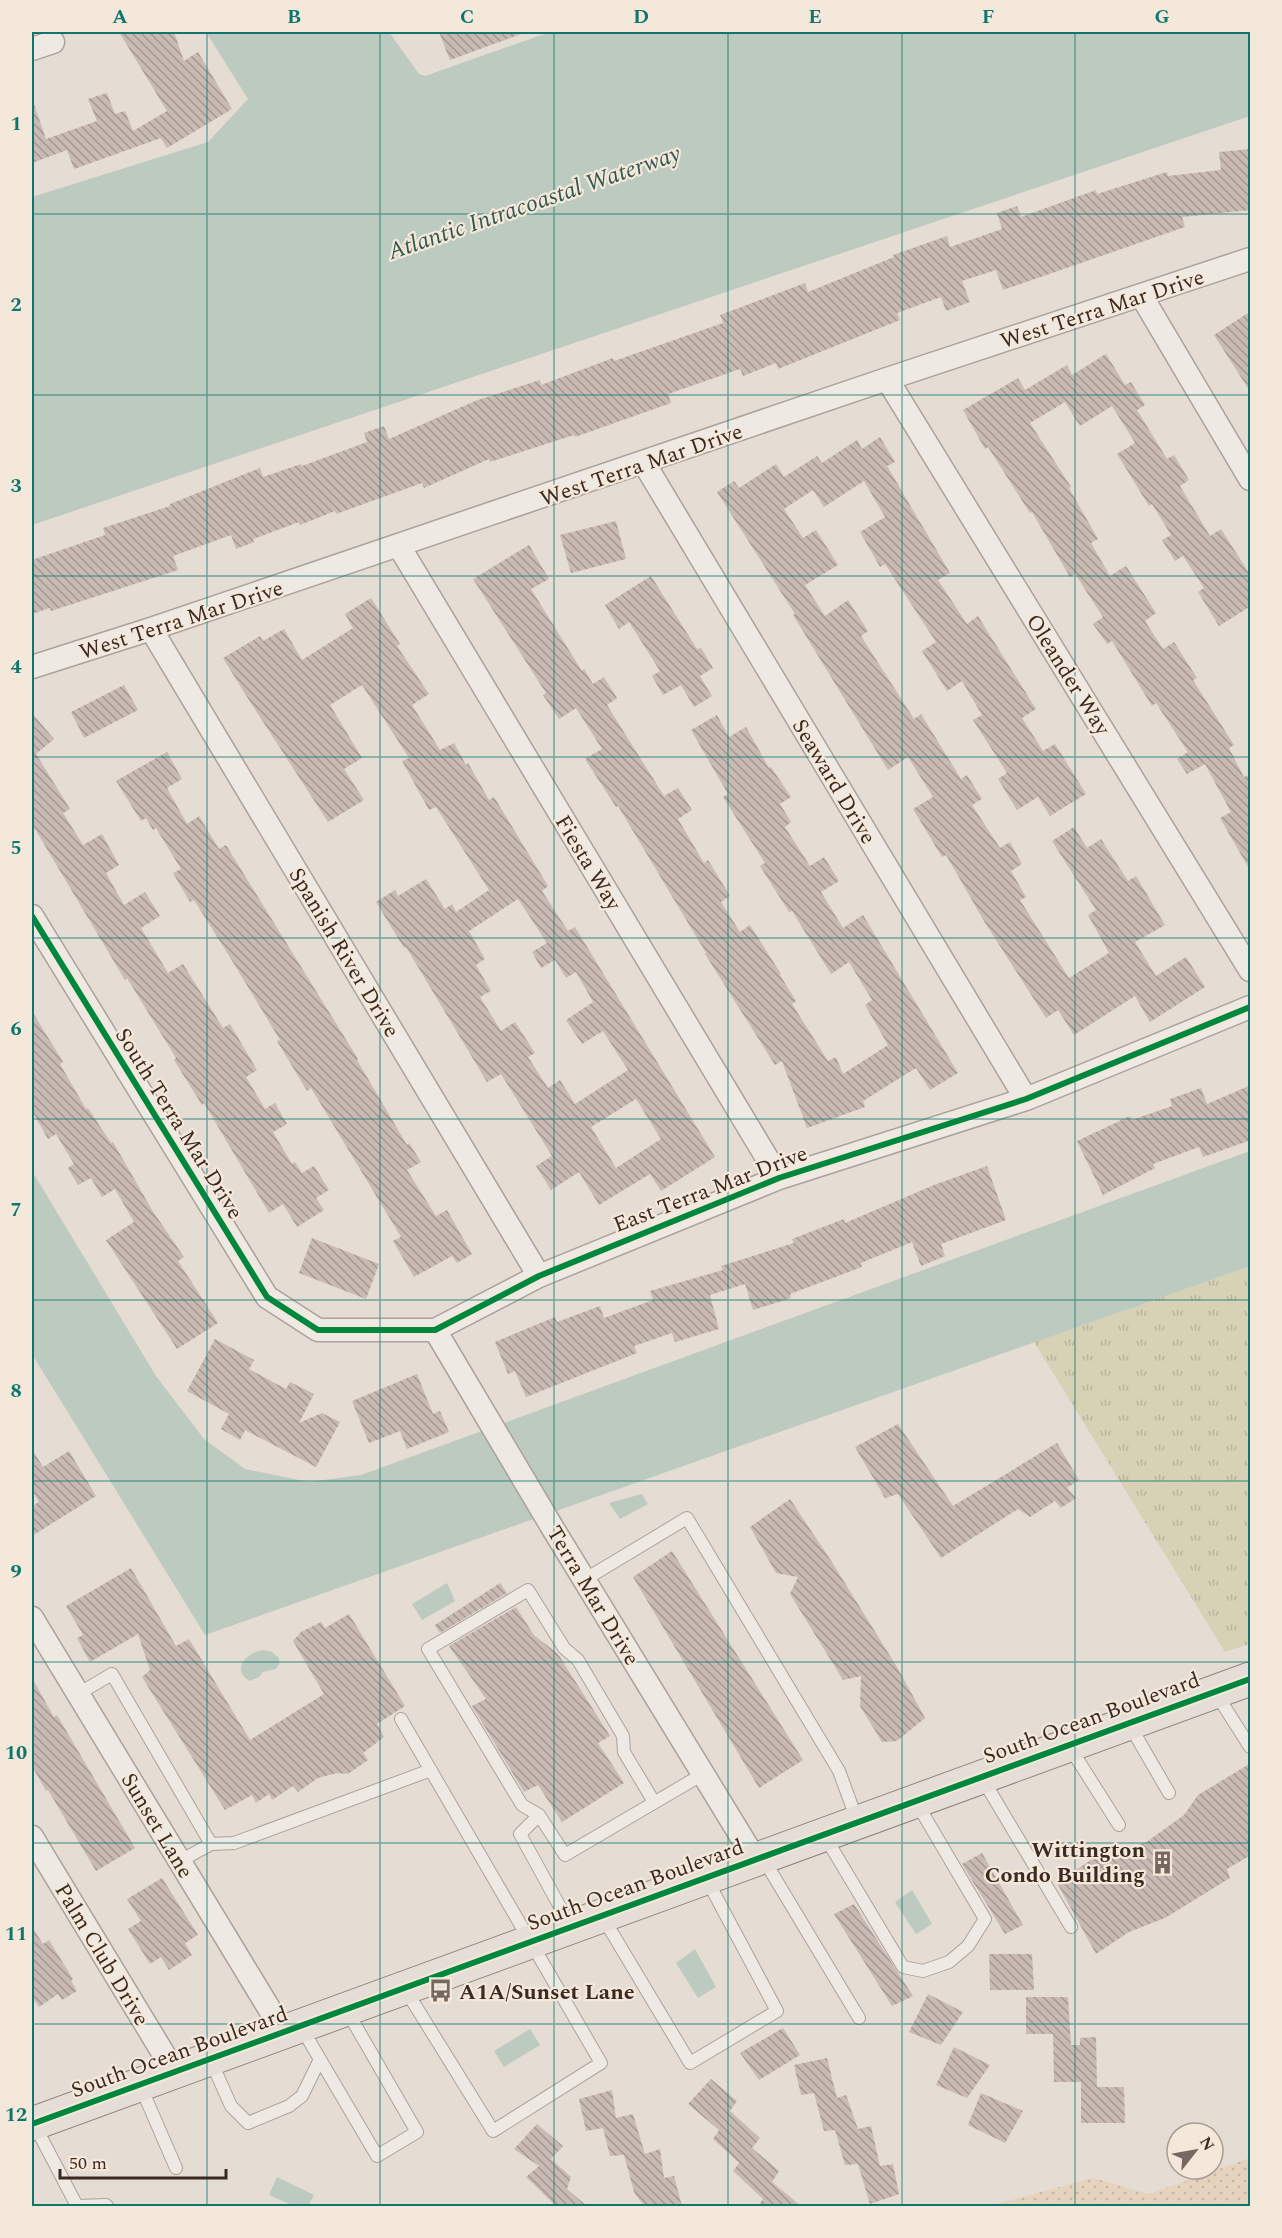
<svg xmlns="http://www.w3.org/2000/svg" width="1282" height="2238" font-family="Spectral,serif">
<defs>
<pattern id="grass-tufts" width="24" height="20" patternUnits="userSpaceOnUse" patternTransform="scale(1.5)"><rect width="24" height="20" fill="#d7d1b6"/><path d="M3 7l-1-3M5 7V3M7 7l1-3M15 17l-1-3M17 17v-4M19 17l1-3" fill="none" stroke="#b9b49c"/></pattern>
<pattern id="sand-dots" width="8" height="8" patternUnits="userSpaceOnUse" patternTransform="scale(1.5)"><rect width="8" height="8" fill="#e6d3bd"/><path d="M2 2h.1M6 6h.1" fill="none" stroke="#c6b5a2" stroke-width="1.8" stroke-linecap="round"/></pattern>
<pattern id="building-back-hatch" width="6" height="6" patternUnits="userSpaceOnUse" patternTransform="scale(1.5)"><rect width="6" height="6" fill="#c9bbb4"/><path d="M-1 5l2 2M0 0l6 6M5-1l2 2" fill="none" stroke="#a49892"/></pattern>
</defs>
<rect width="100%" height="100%" fill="#e5dcd3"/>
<path fill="url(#grass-tufts)" d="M1250 1266V1644L1225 1652 1034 1342Z"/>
<path fill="url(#sand-dots)" d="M1250 2158V2206H989L1093 2178 1149 2194Z"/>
<path fill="#bccabf" d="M206 32H389L419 74 425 76 550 32H1250V116L32 525V197L208 142 248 99Z
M1250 1151V1266L205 1635 32 1354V1171L156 1376 204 1439 245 1469 309 1482 361 1475Z
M642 1494 648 1504 620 1519 609 1503Z
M447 1583 455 1601 422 1620 412 1604Z
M263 1650 272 1652 279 1658V1664L276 1669 263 1672 259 1677 250 1681C230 1670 247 1652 263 1650Z
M912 1890 932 1924 916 1934 895 1902Z
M695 1949 716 1987 698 1998 676 1963Z
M530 2029 540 2045 504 2067 494 2051Z
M277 2177 314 2195 308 2206H294L269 2195Z"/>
<path fill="url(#building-back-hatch)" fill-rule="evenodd" d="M119 32H174L184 61 198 52 232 109 167 148 161 138 74 169 67 150 32 163V105L34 104 46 139 97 121 88 99 107 93 115 114 125 111 133 131 167 111Z
M439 32H521V34L450 60Z
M1251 149V210L1182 217 1185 227 1003 290 996 270 962 281 970 302 946 311 941 297 897 313 900 320 778 369 776 363 743 376 740 369 668 394 671 403 575 437 574 435 490 462 489 459 424 488 422 483 336 514 335 511 300 525 299 522 253 539 254 542 236 549 231 535 173 556 178 570 51 611 50 608 32 614V560L105 535 103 528 170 506V504L260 468 263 477 301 464 302 466 367 442 364 433 384 426 389 439 475 401 540 380 541 385 613 358 614 361 723 323 720 315 805 283 808 292 894 257 893 255 947 236 950 247 1002 229 997 213 1017 206 1021 217 1096 190 1097 194 1167 172 1168 176 1221 170 1219 152Z
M1251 311V393L1214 335Z
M1106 354 1125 385 1131 382 1145 405 1137 410 1167 459 1174 455 1189 480 1180 486 1210 536 1221 529 1251 576V606L1219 626 1198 592 1204 588 1183 556 1175 561 1162 540 1171 535 1152 504 1149 506 1117 454 1135 443 1112 406 1080 426 1065 402 1030 423 1071 487 1069 488 1098 539 1091 543 1110 576 1126 566 1156 613 1145 621 1163 649 1174 642 1197 678 1193 680 1234 745 1229 748 1244 777 1251 774V872L1220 818 1231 812 1205 764 1187 774 1177 759 1188 752 1156 703 1152 706 1112 641 1107 644 1093 624 1103 617 1075 574 1070 577 1032 512 1030 513 988 447 985 449 963 410 1018 378 1025 390 1067 365 1072 375Z
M880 437 895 462 887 466 950 573 938 580 967 624 978 616 1036 709 1022 718 1043 751 1055 744 1086 794 1050 816 1038 797 1017 810 998 779 1007 773 973 720 982 715 962 681 947 691 922 651 936 642 885 564 880 567 860 532 885 517 864 481 824 507 813 490 784 509 803 538 816 530 838 565 805 585 825 616 848 600 868 631 861 636 914 719 921 714 961 779 967 775 982 799 972 805 1000 848 1010 842 1022 864 1011 871 1026 897 1020 900 1069 978 1109 953 1088 915 1096 910 1052 841 1074 827 1087 848 1101 839 1128 881 1136 876 1165 925 1135 942 1156 976 1186 957 1205 987 1150 1022 1135 996 1074 1035 1058 1010 1046 1018 984 921 946 855 942 857 913 809 933 797 908 757 888 770 793 615 795 614 717 492 734 481 739 488 776 464 784 477 817 456 822 463 857 440 862 449Z
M616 521 626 559 571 573 560 535Z
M529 545 549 579 531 589 582 671 584 669 593 684 604 677 617 698 607 705 664 796 678 788 692 810 678 819 704 863 708 860 730 896 721 902 740 932 750 925 781 974 780 975 796 1001 792 1004 828 1061 836 1057 843 1074 888 1045 865 1005 872 1000 849 962 831 974 792 911 789 912 760 866 765 863 723 797 728 794 691 730 717 715 729 737 746 727 769 768 771 767 791 797 780 804 791 822 785 827 810 866 824 857 839 881 821 892 843 928 863 915 958 1073 930 1090 916 1068 863 1101 865 1107 807 1128 782 1061 775 1065 705 954 706 953 618 806 616 807 585 759 602 749 576 708 559 719 543 695 546 693 473 579Z
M651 576 697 649 701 648 713 668 700 676 712 696 694 707 681 685 663 695 652 676 660 671 629 622 619 629 605 605Z
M371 598 400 644 397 646 429 694 412 705 440 750 454 743 466 765 468 763 489 800 494 797 548 886 542 891 568 931 575 927 715 1157 661 1191 650 1174 599 1205 579 1172 551 1190 536 1166 552 1156 501 1074 487 1082 406 947 404 948 376 902 395 890 398 896 426 879 445 909 452 904 456 912 489 890 436 807 429 810 402 761 409 758 362 685 330 705 362 758 344 769 364 800 328 822 247 697 223 658 260 636 263 641 284 629 302 660 353 628 345 614ZM518 899 547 943 532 952 541 968 555 960 566 978 576 972 593 1002 566 1020 582 1044 603 1031 628 1070 575 1104 560 1080 548 1088 528 1057 535 1053 515 1022 501 1031 480 997 491 991 476 965 485 959 469 931ZM636 1099 661 1139 616 1168 591 1127Z
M124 685 138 710 84 738 71 712Z
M32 713 54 739 36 754 70 809 63 813 83 845 102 834 119 865 106 873 124 905 145 892 160 916 141 928 168 973 183 964 223 1028 230 1024 257 1070 246 1077 265 1109 275 1103 287 1124 273 1132 292 1164 295 1162 302 1173 314 1166 329 1190 316 1198 324 1210 297 1227 283 1204 269 1213 204 1103 202 1105 174 1060 176 1058 127 978 125 980 32 824Z
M167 752 182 779 167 788 187 824 199 816 219 849 226 845 358 1059 357 1060 407 1145 409 1143 421 1162 407 1170 436 1216 447 1210 472 1254 457 1263 452 1256 414 1277 393 1241 401 1237 311 1088 307 1091 277 1041 280 1040 231 959 194 900 190 902 173 873 181 869 156 828 153 830 146 818 141 821 116 781Z
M32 1011 63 1062 60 1064 86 1109 88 1108 111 1143 113 1142 152 1210 184 1257 178 1261 218 1323 177 1349 106 1240 134 1222 115 1189 102 1197 91 1178 78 1185 68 1168 74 1164 56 1134 48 1139 32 1111Z
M1251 1085V1140L1203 1157 1199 1147 1153 1164 1155 1168 1103 1195 1077 1141 1130 1116 1132 1120 1172 1106 1170 1099 1201 1088 1207 1104Z
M987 1166 1006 1220 941 1244 945 1256 921 1266 912 1242 861 1263 862 1267 790 1294 791 1298 753 1310 745 1284 710 1295 719 1329 675 1342 672 1333 634 1346 637 1353 526 1397 515 1371 508 1374 495 1342 555 1317 557 1322 600 1306 604 1318 653 1300 650 1291 723 1270 721 1266 794 1243 792 1239 844 1219 845 1223 934 1185Z
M312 1238 379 1264 366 1299 299 1273Z
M215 1339 254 1360 249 1369 286 1389 290 1382 314 1394 299 1423 322 1413 340 1422 316 1467 245 1430 240 1440 221 1429 229 1414 187 1391Z
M417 1374 433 1414 440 1411 449 1432 407 1449 400 1431 369 1443 352 1401Z
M898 1424 953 1506 1057 1443 1079 1480 1067 1488 1076 1498 1061 1508 1055 1501 1030 1517 1018 1509 941 1558 898 1494 885 1498 855 1447Z
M32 1449 43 1467 69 1451 96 1496 32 1536V1506L39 1502 32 1490Z
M790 1499 830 1559 897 1667 925 1718 897 1741 882 1742 860 1706 861 1676 843 1680 790 1594 798 1577 776 1573 750 1527Z
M672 1551 803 1760 759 1788 633 1577Z
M131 1568 176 1646 189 1639 250 1740 324 1694 293 1641 301 1632 321 1622 325 1628 349 1614 405 1706 377 1724 384 1737 363 1753 368 1760 348 1774 337 1773 318 1778 298 1792 293 1786 272 1800 269 1794 256 1803 252 1795 225 1810 142 1677 150 1670 138 1634 90 1662 77 1638 83 1635 66 1606Z
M500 1583 507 1593 440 1633 435 1625Z
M516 1607 534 1635 558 1654 610 1736 598 1743 624 1783 562 1822 538 1785 524 1792 472 1706 486 1699 449 1646Z
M32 1678 54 1717 57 1715 135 1848 96 1871 48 1790 46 1791 32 1766Z
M1251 1763V1855L1227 1869 1230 1878 1165 1918 1129 1932 1096 1954 1057 1883 1098 1855 1145 1843 1184 1815 1198 1795Z
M982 1853 1023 1925 1005 1934 962 1864Z
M162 1878 198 1935 185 1943 192 1955 169 1970 161 1957 150 1964 128 1929 141 1921 127 1899Z
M854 1904 913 1996 892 2006 834 1914Z
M32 1927 43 1944 49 1940 73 1979 71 1981 77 1991 62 2000 58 1994 39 2007 32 1997Z
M989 1954H1032L1034 1990H990Z
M928 1994 963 2012 941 2045 909 2032Z
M1026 1997H1068L1071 2045H1080V2038L1096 2037 1097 2087H1124L1125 2123H1081V2082H1054L1053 2034H1026Z
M783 2028 800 2055 759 2080 740 2053Z
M954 2047 990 2065 967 2098 936 2085Z
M827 2058 837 2098 846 2095 858 2129 871 2126 880 2166 893 2164 899 2194 870 2204 858 2164 845 2165 835 2130 824 2131 814 2093 801 2095 794 2065Z
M711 2079 737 2101 730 2111 760 2138 752 2148 779 2171 772 2182 801 2206H758L763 2199 733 2171 739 2163 713 2139 719 2130 688 2104Z
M612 2090 616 2118 633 2114 645 2154 660 2149 664 2178 674 2176 682 2206H644L634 2192 624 2155 610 2156 603 2128 586 2131 579 2099Z
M981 2093 1023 2111 1005 2143 968 2125Z
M537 2124 563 2146 551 2159 571 2177 567 2189 587 2206H556L526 2177 539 2166 514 2149Z"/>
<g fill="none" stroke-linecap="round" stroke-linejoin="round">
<defs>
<path id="lane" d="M584 1580 687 1518 839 1771 857 1820
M1215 1692 1250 1747
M78 1694 112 1674 211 1844 180 1861
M401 1719 601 2063 493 2131 405 1989
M1129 1724 1169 1793
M1069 1746 1119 1825
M982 1778 1071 1927
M654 1802 624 1752 623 1736 578 1660 564 1648 528 1590 428 1649 522 1805 539 1815 565 1855 703 1774
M539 1815 520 1834 570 1925
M824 1835 903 1967 923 1971 949 1962 968 1946 985 1919 916 1802
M211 1844 234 1843 431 1770
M764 1860 859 2018
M602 1916 690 2063 777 2011 706 1878
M301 2027 377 2156 417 2132 347 2011
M211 2061 231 2106 248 2123 289 2106 302 2096 320 2059
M140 2085 176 2168
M34 2124 77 2206
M78 2206 106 2205 107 2206"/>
<path id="street" d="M32 49 53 42
M1141 295 1250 479
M887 379 1250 970
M644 463 1026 1099
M399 546 779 1178
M151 629 539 1276
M32 667 151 629 887 379 1250 259
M32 916 267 1297 318 1330H435L539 1276 779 1178 1026 1099 1250 1007
M435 1330 552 1527 755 1859
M32 1618 284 2033
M32 1837 174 2071"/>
<path id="primary" d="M32 2124 1250 1679"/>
</defs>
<use href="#lane" stroke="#aba29b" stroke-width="14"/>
<use href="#street" stroke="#aba29b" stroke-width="25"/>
<use href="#primary" stroke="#908882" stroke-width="35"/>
<use href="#lane" stroke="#eee9e3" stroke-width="12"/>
<use href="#street" stroke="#eee9e3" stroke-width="22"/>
<use href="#primary" stroke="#e5ded6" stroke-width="33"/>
<defs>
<path id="cycleway" d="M32 916 267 1297 318 1330H435L539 1276 779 1178 1026 1099 1250 1007
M32 2124 1250 1679"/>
</defs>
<use href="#cycleway" stroke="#f4e8da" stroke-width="10"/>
<use href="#cycleway" stroke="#00873e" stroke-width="6"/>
</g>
<path fill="none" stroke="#0f766e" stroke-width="1.5" stroke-opacity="0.55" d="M207 32V2206M380 32V2206M554 32V2206M728 32V2206M902 32V2206M1075 32V2206M32 214H1250M32 395H1250M32 576H1250M32 757H1250M32 938H1250M32 1119H1250M32 1300H1250M32 1481H1250M32 1662H1250M32 1843H1250M32 2024H1250"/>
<defs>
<symbol id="building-bare" viewBox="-9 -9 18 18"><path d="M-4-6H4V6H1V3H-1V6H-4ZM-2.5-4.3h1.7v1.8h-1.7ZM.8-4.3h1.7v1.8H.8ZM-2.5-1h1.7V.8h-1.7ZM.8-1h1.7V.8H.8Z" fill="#766860" stroke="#f4e8da" stroke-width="2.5" paint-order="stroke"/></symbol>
<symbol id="bus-bare" viewBox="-9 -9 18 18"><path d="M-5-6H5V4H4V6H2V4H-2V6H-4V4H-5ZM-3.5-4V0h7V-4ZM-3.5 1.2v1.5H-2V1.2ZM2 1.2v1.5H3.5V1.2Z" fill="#766860" stroke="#f4e8da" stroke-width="2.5" paint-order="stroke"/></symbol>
</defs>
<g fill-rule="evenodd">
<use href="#building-bare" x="1146" y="1846" width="33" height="33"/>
<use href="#bus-bare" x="424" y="1974" width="33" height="33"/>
</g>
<g text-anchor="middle" stroke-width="4.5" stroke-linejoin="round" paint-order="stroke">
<g font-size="22" fill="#3b2a22" stroke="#f4e8da">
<text transform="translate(1102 308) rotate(-18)" y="8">West Terra Mar Drive</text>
<text transform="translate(641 464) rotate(-19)" y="8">West Terra Mar Drive</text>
<text transform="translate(181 619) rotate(-18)" y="8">West Terra Mar Drive</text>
<text transform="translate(1069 674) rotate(58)" y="8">Oleander Way</text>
<text transform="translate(835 781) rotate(59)" y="8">Seaward Drive</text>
<text transform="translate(589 862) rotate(59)" y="8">Fiesta Way</text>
<text transform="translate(345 952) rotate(59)" y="8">Spanish River Drive</text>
<text transform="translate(180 1123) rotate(58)" y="8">South Terra Mar Drive</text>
<text transform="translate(710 1188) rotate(-21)" y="8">East Terra Mar Drive</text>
<text transform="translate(594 1595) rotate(59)" y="8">Terra Mar Drive</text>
<text transform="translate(1091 1717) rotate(-20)" y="8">South Ocean Boulevard</text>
<text transform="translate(158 1825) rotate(59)" y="8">Sunset Lane</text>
<text transform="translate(635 1884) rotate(-20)" y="8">South Ocean Boulevard</text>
<text transform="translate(103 1954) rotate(59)" y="8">Palm Club Drive</text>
<text transform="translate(179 2051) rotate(-20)" y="8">South Ocean Boulevard</text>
</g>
<g font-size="22" font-weight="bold" fill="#3b2a22" stroke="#f4e8da" text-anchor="end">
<text x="1145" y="1857">Wittington<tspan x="1145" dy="25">Condo Building</tspan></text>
<text x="459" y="1999" text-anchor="start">A1A/Sunset Lane</text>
</g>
<g font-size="24" font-style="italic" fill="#335950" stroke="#f4e8da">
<text transform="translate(534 202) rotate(-19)" y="8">Atlantic Intracoastal Waterway</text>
</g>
</g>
<rect width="1282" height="2238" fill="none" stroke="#f4e8da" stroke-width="66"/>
<g transform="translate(1195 2151) rotate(59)"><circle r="28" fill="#f4e8da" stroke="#aa9c90" stroke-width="1.5"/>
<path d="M0-4.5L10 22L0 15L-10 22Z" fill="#766860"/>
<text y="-9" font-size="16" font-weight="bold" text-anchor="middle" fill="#3b2a22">N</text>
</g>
<path d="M60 2169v9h166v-9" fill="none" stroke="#3b2a22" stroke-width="3"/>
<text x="69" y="2169" font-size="18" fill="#3b2a22" stroke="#f4e8da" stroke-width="4.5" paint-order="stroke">50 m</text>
<rect x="33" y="33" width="1216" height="2172" fill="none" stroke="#0f766e" stroke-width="2"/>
<g font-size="20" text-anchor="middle" font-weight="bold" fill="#0f766e">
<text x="120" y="23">A</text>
<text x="294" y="23">B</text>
<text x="467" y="23">C</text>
<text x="641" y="23">D</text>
<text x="815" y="23">E</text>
<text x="988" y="23">F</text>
<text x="1162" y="23">G</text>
<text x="16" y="130">1</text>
<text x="16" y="311">2</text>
<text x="16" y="492">3</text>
<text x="16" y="673">4</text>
<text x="16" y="854">5</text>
<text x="16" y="1035">6</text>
<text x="16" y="1216">7</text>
<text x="16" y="1397">8</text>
<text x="16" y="1578">9</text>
<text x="16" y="1759">10</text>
<text x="16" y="1940">11</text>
<text x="16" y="2121">12</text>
</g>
</svg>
